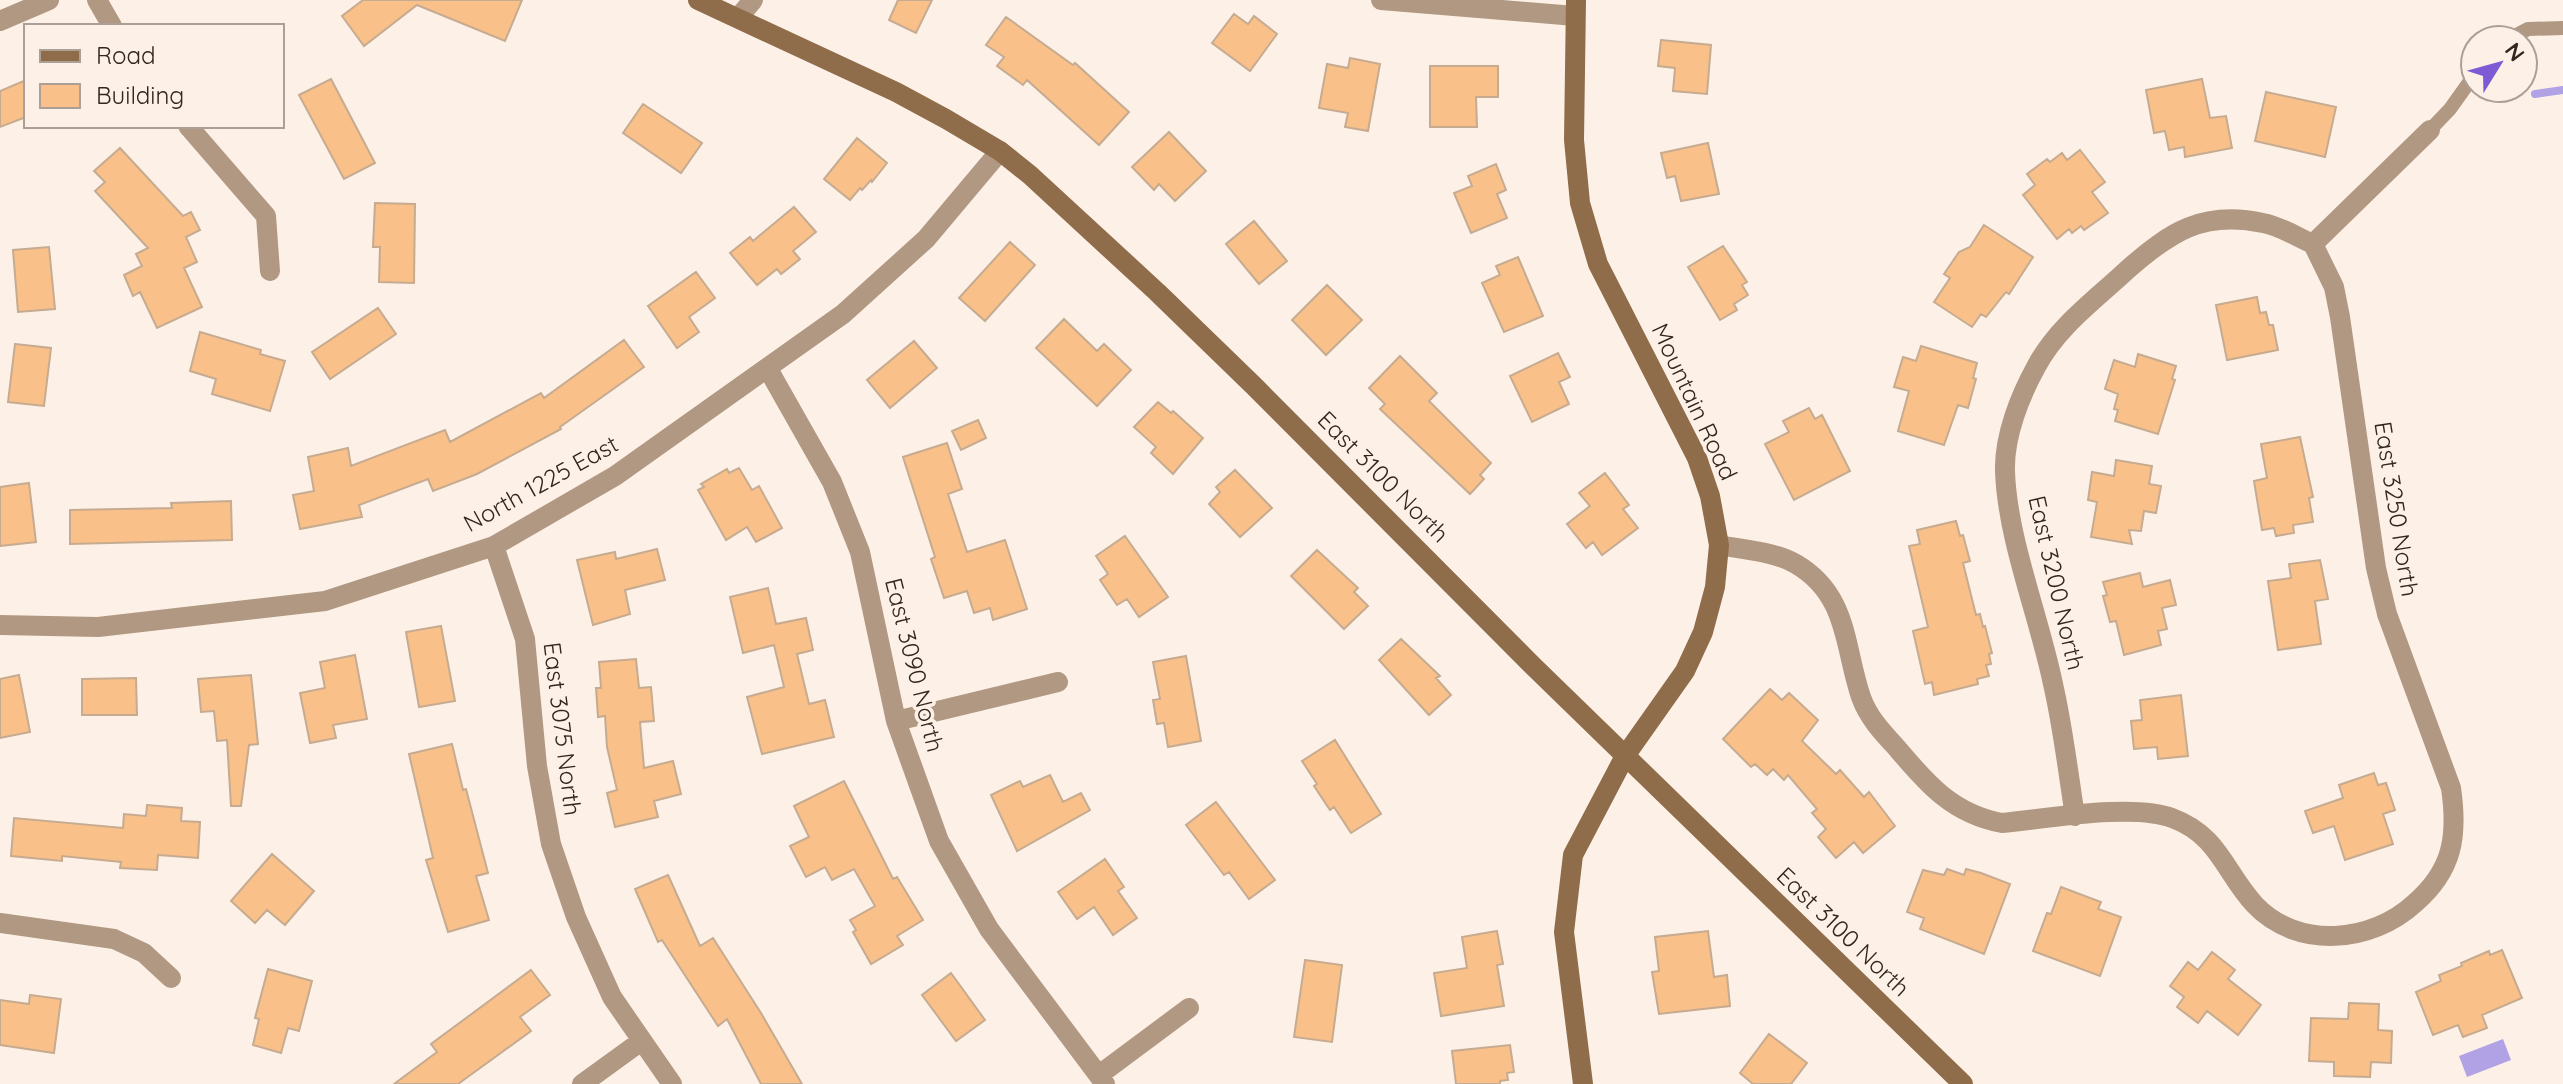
<svg xmlns="http://www.w3.org/2000/svg" width="2563" height="1084" font-family="Quicksand,sans-serif">
<rect width="100%" height="100%" fill="#fdf1e7"/>
<path fill="#b0a2e5" d="M2503 1039 2511 1060 2467 1077 2459 1056Z"/>
<g fill="none" stroke-linecap="round" stroke-linejoin="round">
<path stroke="#b0a2e5" stroke-width="8" d="M2535 94 2563 90"/>
</g>
<path fill="#f9c08a" stroke="#c6ab91" stroke-width="2" d="M363 0H522L505 41 417 5 364 46 342 16Z
M898 0H932L916 33 889 20Z
M1234 14 1248 24 1254 16 1277 34 1250 71 1212 43Z
M1006 17 1073 65 1075 63 1129 112 1099 145 1027 80 1023 85 997 66 1004 57 986 45Z
M1661 40 1711 45 1707 94 1673 91 1675 68 1658 66Z
M1350 58 1380 64 1368 131 1345 127 1348 113 1319 108 1327 64 1348 68Z
M1430 66H1498V97H1476L1477 127H1430Z
M331 79 375 163 344 179 299 95Z
M2202 79 2210 118 2226 116 2232 148 2185 157 2184 147 2169 150 2165 131 2154 133 2146 90Z
M26 80V117L0 127V91Z
M2266 92 2336 107 2325 157 2255 141Z
M643 104 702 143 681 173 623 133Z
M1169 132 1206 171 1175 201 1159 184 1154 190 1132 167Z
M857 138 887 163 872 182 871 180 862 190 860 188 850 200 824 179Z
M1708 143 1719 194 1681 201 1675 176 1667 178 1661 153Z
M120 148 183 216 191 212 200 230 186 237 197 262 184 268 202 307 157 328 140 292 133 296 124 275 142 266 136 254 148 248 95 191 105 182 94 171Z
M2080 150 2105 182 2092 192 2108 213 2084 230 2081 226 2072 233 2069 229 2057 239 2023 195 2035 185 2027 174 2047 159 2050 162 2062 153 2067 160Z
M1496 164 1506 190 1497 194 1507 218 1471 233 1454 193 1472 186 1468 176Z
M375 203 415 204 414 283 379 282 380 247H373Z
M794 207 816 232 793 251 800 259 781 274 777 269 757 285 730 253 750 237 753 241Z
M1254 221 1287 261 1259 284 1226 244Z
M1984 225 2033 257 2009 294 2006 292 1986 317 1981 314 1972 327 1934 302 1950 278 1944 274 1959 252 1970 247Z
M1010 242 1035 265 985 321 959 298Z
M1723 246 1747 282 1742 285 1748 295 1734 304 1737 310 1720 320 1688 267Z
M49 247 55 309 18 312 13 250Z
M1518 257 1543 316 1504 332 1482 283 1500 275 1496 266Z
M696 272 715 298 689 317 699 332 677 348 648 306Z
M1327 285 1362 320 1326 355 1292 320Z
M2257 297 2260 313 2266 312 2269 325H2273L2278 350 2227 360 2216 305Z
M378 308 396 334 330 379 312 352Z
M1064 319 1097 351 1104 344 1131 370 1097 406 1036 348Z
M200 332 261 350 260 354 285 361 270 411 212 394 216 379 190 371Z
M624 340 644 367 560 427 561 429 477 474 433 491 428 479 359 505 362 517 300 529 293 495 314 491 308 457 348 448 351 466 445 430 450 442 541 393 544 398Z
M914 341 937 368 890 408 867 380Z
M15 344 51 348 44 406 8 402Z
M1921 346 1977 363 1973 378 1976 379 1968 408 1958 405 1944 445 1898 431 1909 391 1894 387 1903 357 1916 361Z
M1558 353 1570 377 1559 382 1569 404 1532 422 1510 376Z
M2138 354 2176 366 2172 379 2175 380 2158 434 2115 421 2118 410 2114 409 2118 394 2105 389 2114 360 2135 367Z
M1400 356 1437 393 1429 401 1491 463 1480 475 1484 479 1470 494 1380 409 1385 404 1369 388Z
M1158 402 1171 413 1173 411 1203 438 1173 474 1151 453 1156 447 1134 427Z
M1809 408 1815 419 1822 415 1850 471 1794 500 1765 444 1789 432 1783 421Z
M978 420 986 438 961 450 952 431Z
M2300 437 2313 497 2309 498 2313 522 2293 525 2294 533 2276 536 2274 528 2262 530 2254 481 2267 478 2261 444Z
M947 443 962 489 948 494 967 552 1005 540 1027 609 993 620 990 608 974 613 967 591 944 598 931 559 935 557 903 457Z
M2116 460 2152 466 2149 484 2161 486 2156 513 2144 511 2141 531 2129 530 2132 544 2091 537 2097 502 2088 500 2092 472 2114 476Z
M739 468 752 490 759 486 782 528 756 542 747 527 726 540 698 490 704 487 701 484 727 469 729 473Z
M1235 470 1272 508 1240 537 1209 504 1220 492 1216 487Z
M1605 473 1629 505 1623 509 1638 528 1602 555 1593 542 1586 548 1567 524 1590 506 1579 493Z
M29 483 36 542 0 546V487Z
M231 501 232 540 70 544V510L172 508 171 503Z
M1956 521 1960 536 1963 535 1970 561 1963 563 1976 615 1980 614 1983 627 1985 626 1992 653 1989 654 1991 664 1986 665 1989 676 1977 679 1978 684 1934 695 1932 682 1925 684 1913 631 1928 627 1909 546 1920 544 1917 530Z
M1125 536 1168 597 1139 617 1127 599 1117 605 1100 580 1108 574 1096 556Z
M657 549 665 580 625 590 630 614 593 625 577 560 615 552 616 559Z
M1317 550 1358 588 1354 592 1368 606 1344 629 1291 576Z
M2320 560 2328 599 2315 601 2321 644 2278 650 2268 581 2291 578 2289 564Z
M2140 573 2143 587 2170 580 2176 605 2162 608 2167 629 2158 631 2161 645 2124 655 2116 621 2110 622 2103 596 2107 595 2103 582Z
M768 588 776 624 806 618 813 650 797 654 809 704 825 700 834 737 762 754 747 697 784 687 774 645 743 653 730 597Z
M441 626 455 701 419 707 406 632Z
M1401 639 1440 676 1436 678 1451 695 1429 715 1379 660Z
M355 655 367 719 333 725 336 738 310 743 300 693 325 688 320 662Z
M1186 656 1201 741 1168 747 1164 723 1157 724 1153 700 1160 699 1153 662Z
M636 659 639 688 651 687 654 721 640 722 644 768 673 761 681 794 654 801 658 817 615 827 607 793 617 790 607 747 605 716 598 717 596 688H601L599 662Z
M19 675 30 732 0 738V679Z
M251 675 258 744 249 745 241 806H231L227 740 217 741 214 711 201 712 198 679Z
M136 678 137 715H82V679Z
M1770 689 1782 700 1789 693 1818 720 1802 741 1836 774 1840 770 1864 797 1869 792 1895 826 1863 853 1854 842 1836 858 1818 837 1826 829 1812 813 1817 809 1788 775 1784 780 1773 769 1767 775 1755 764 1751 767 1723 739Z
M2181 695 2188 756 2158 759 2157 747 2134 749 2131 721 2142 720 2140 700Z
M1335 740 1381 814 1351 833 1334 807 1330 810 1314 786 1317 784 1302 761Z
M452 744 463 790 466 789 488 873 476 876 489 920 448 932 426 860 433 858 409 754Z
M2374 773 2378 785 2386 783 2395 810 2383 814 2393 844 2345 860 2334 826 2313 833 2305 811 2343 798 2339 785Z
M1050 775 1063 802 1081 793 1090 810 1017 851 991 795 1020 781 1023 787Z
M844 781 893 879 897 877 923 920 897 936 903 945 871 964 853 932 856 930 850 920 875 906 854 869 832 880 825 867 806 877 790 846 809 837 794 806Z
M1216 802 1275 880 1249 899 1229 872 1224 875 1186 825Z
M147 805 182 808 181 821 200 822 198 858 158 855 157 870 120 868 121 862 62 856V861L11 856 14 818 123 828 124 814 146 816Z
M272 854 314 891 285 925 267 910 255 923 231 901Z
M1105 859 1124 887 1118 891 1137 918 1113 935 1094 907 1077 919 1058 892Z
M1947 869 1964 875 1966 869 1981 873 2010 884 1984 954 1920 929 1924 918 1907 912 1923 870 1944 875Z
M668 875 700 946 713 938 761 1013 802 1084H761L727 1019 718 1026 662 940 658 942 635 889Z
M2061 887 2101 902 2098 909 2121 917 2100 976 2033 951 2047 913 2051 914Z
M1497 931 1503 964 1497 965 1504 1006 1441 1016 1434 973 1467 968 1462 937Z
M1708 931 1714 977 1727 975 1730 1006 1659 1014 1652 972 1659 971 1655 937Z
M2502 950 2522 998 2482 1015 2487 1028 2463 1037 2458 1025 2433 1035 2416 992 2441 981 2439 975 2462 966 2461 963 2489 951 2490 955Z
M2212 952 2235 970 2228 979 2261 1005 2238 1035 2207 1011 2198 1023 2177 1007 2184 997 2170 986 2188 962 2198 970Z
M1305 960 1342 965 1332 1042 1294 1037Z
M268 969 312 981 299 1031 288 1028 281 1053 253 1045 259 1019 255 1018Z
M531 970 550 995 520 1017 531 1031 458 1084H394L437 1052 431 1044Z
M951 973 985 1020 956 1041 922 995Z
M30 995 61 999 54 1053 0 1045V1000L29 1004Z
M2349 1003 2379 1004 2378 1030 2392 1031 2391 1063 2371 1062 2370 1077 2334 1076V1062L2309 1061 2311 1018 2348 1019Z
M1769 1034 1807 1063 1791 1084H1753L1740 1073Z
M1510 1045 1514 1072 1507 1073 1508 1080 1500 1081V1084H1456L1452 1051Z"/>
<g fill="none" stroke-linecap="round" stroke-linejoin="round">
<path stroke="#b19882" stroke-width="14" d="M2507 40 2528 29 2563 28
M2430 130 2450 109 2475 74"/>
<path stroke="#b19882" stroke-width="20" d="M97 0 112 26
M1381 0 1575 16
M738 18 753 0
M0 21 49 0
M188 126 266 216 270 271
M2313 244 2430 130
M768 369 832 482 860 552 896 721 939 841 989 929 1105 1084
M1719 545C1744 550 1773 551 1796 564 1849 595 1844 648 1861 697 1868 717 1882 732 1896 747 1927 784 1953 814 2002 823 2046 819 2133 803 2172 818 2219 835 2225 873 2255 905 2298 950 2372 943 2415 903 2453 870 2458 836 2451 788L2387 614 2376 568 2340 317 2334 287 2313 244
M494 546 525 639 537 766 551 844 576 917 612 997 672 1084
M0 625 98 627 325 601 494 546 615 476 843 314 926 239 1000 151
M896 721 1058 682
M2075 816C2068 772 2063 727 2053 684 2039 616 2007 538 2005 471 2004 436 2020 396 2036 367 2057 327 2095 300 2127 270 2170 232 2203 210 2263 223 2280 226 2297 237 2313 244
M0 923 114 939 144 953 171 978
M1099 1075 1189 1008
M582 1084 640 1042"/>
<path stroke="#8f6c4a" stroke-width="20" d="M698 0 896 92 946 119 1000 151 1030 175 1157 292 1254 386 1532 665 1963 1084
M1576 0 1574 140 1580 203 1598 264 1697 458 1710 496 1719 545 1715 587 1703 632 1685 671 1625 756 1573 855 1564 932 1583 1084"/>
</g>
<g text-anchor="middle" stroke-width="7" stroke-linejoin="round" paint-order="stroke">
<g font-size="24" fill="#32271d" stroke="#fdf1e7">
<text transform="translate(1694 402) rotate(65)" y="8">Mountain Road</text>
<text transform="translate(1383 477) rotate(45)" y="8">East 3100 North</text>
<text transform="translate(541 484) rotate(-29)" y="8">North 1225 East</text>
<text transform="translate(2396 509) rotate(81)" y="8">East 3250 North</text>
<text transform="translate(2056 583) rotate(77)" y="8">East 3200 North</text>
<text transform="translate(914 665) rotate(76)" y="8">East 3090 North</text>
<text transform="translate(562 729) rotate(83)" y="8">East 3075 North</text>
<text transform="translate(1843 932) rotate(44)" y="8">East 3100 North</text>
</g>
</g>
<rect x="24" y="24" width="260" height="104" fill="#fdf1e7" stroke="#aca096" stroke-width="2"/>
<rect x="40" y="50" width="40" height="12" fill="#8f6c4a" stroke="#aca096" stroke-width="2"/>
<text x="96" y="64" font-size="24" fill="#32271d">Road</text>
<rect x="40" y="84" width="40" height="24" fill="#f9c08a" stroke="#aca096" stroke-width="2"/>
<text x="96" y="104" font-size="24" fill="#32271d">Building</text>
<g transform="translate(2499 64) rotate(53)"><circle r="38" fill="#fdf1e7" stroke="#aca096" stroke-width="2"/>
<path d="M0-6L14 30L0 20L-14 30Z" fill="#7e5ad4"/>
<text y="-12" font-size="22" font-weight="bold" text-anchor="middle" fill="#32271d">N</text>
</g>
</svg>
